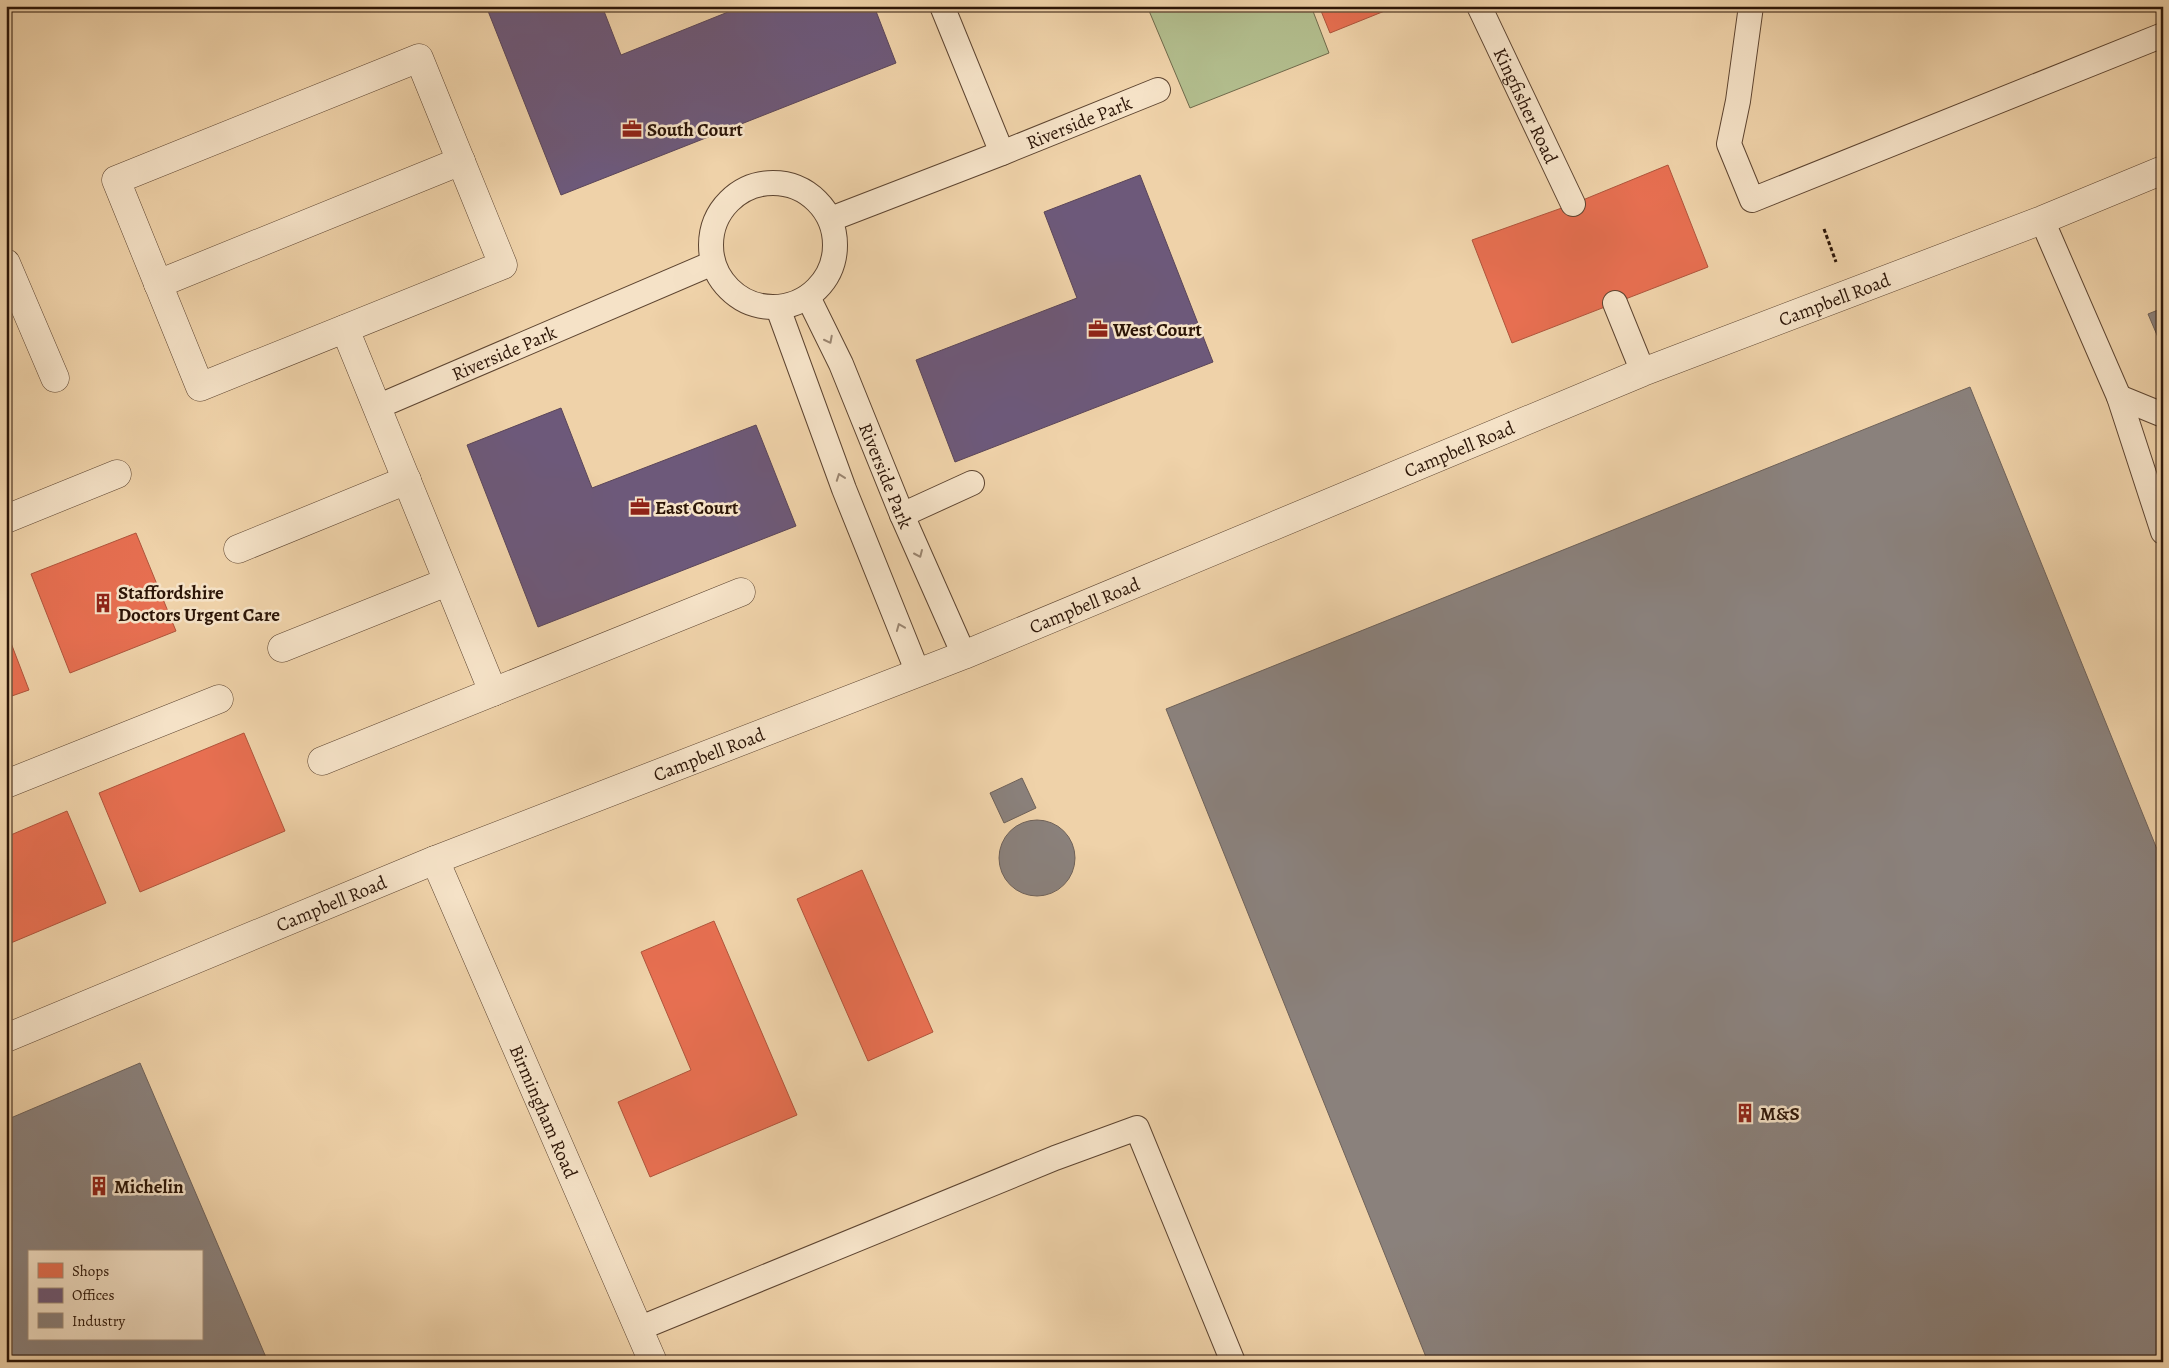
<svg xmlns="http://www.w3.org/2000/svg" width="2169" height="1368" font-family="Alegreya,serif">
<rect width="100%" height="100%" fill="#efd2a9"/>
<filter id="stains"><feTurbulence type="fractalNoise" baseFrequency=".004" numOctaves="4"/><feColorMatrix values="0 0 0 0 .2 0 0 0 0 .09 0 0 0 0 .02 0 0 0 .5 -.17"/></filter>
<radialGradient id="worn" r=".72"><stop offset=".6" stop-color="#630" stop-opacity="0"/><stop offset="1" stop-color="#630" stop-opacity=".3"/></radialGradient>
<path fill="#b2bd8d" stroke="#6f694a" d="M1147 6H1311L1329 53 1190 108Z"/>
<path fill="#e76f51" stroke="#af543b" d="M1319 6H1397L1330 33Z
M1668 165 1708 267 1512 343 1472 240 1573 204Z
M136 533 176 631 70 673 31 574Z
M6 630 29 690 6 698Z
M244 733 285 831 140 892 99 793Z
M67 811 106 903 6 945V837Z
M862 870 933 1032 868 1061 797 899Z
M714 921 797 1115 650 1177 618 1102 691 1070 641 952Z"/>
<path fill="#6d597a" stroke="#5a4558" d="M501 6H602L621 55 743 6H874L896 63 561 195 488 11Z
M1140 175 1213 362 955 462 916 360 1077 298 1044 212Z
M561 408 592 488 756 425 796 526 538 627 467 445Z"/>
<path fill="#8a817c" stroke="#6e6159" fill-rule="evenodd" d="M2163 308V349L2148 314Z
M1970 387 2163 864V1362H1428L1166 709Z
M1022 778 1036 808 1004 823 990 793Z
M999 858a38 38 0 1 1 76 0a38 38 0 1 1-76 0Z
M140 1063 268 1362H6V1120ZM29 1252H201V1339H29Z"/>
<g fill="none" stroke-linecap="round" stroke-linejoin="round">
<defs>
<g id="lane">
<path d="M942 6 1002 153"/>
<path id="s1" d="M1479 6 1573 204"/>
<path d="M1751 6 1738 101 1729 144 1752 200 2163 35"/>
<circle cx="773" cy="245" r="62"/>
<path id="s2" d="M831 219 1002 153 1158 90"/>
<path d="M2042 220 2119 397 2163 532"/>
<path id="s3" d="M808 297 841 364 902 515 964 655"/>
<path d="M1615 303 1643 372"/>
<path d="M778 308 844 489 918 673"/>
<path d="M2119 397 2163 415"/>
<path id="s4" d="M377 407 713 263"/>
<path d="M902 515 972 483"/>
<path d="M638 1329 1055 1158 1137 1128 1233 1362"/>
</g>
<g id="street">
<path d="M419 58 503 265 200 387 116 180Z"/>
<path d="M6 263 55 378"/>
<path d="M158 284 461 161"/>
<path d="M345 329 493 692"/>
<path d="M6 519 117 474"/>
<path d="M238 549 407 480"/>
<path d="M282 648 447 582"/>
<path d="M322 761 741 592"/>
<path d="M6 784 219 699"/>
<path id="s5" d="M435 860 653 1362"/>
<path id="s6" d="M6 1038 435 860 964 655 1643 372 2042 220 2163 170"/>
</g>
</defs>
<use href="#lane" stroke="#5d4430" stroke-width="26"/>
<use href="#street" stroke="#5d4430" stroke-width="29"/>
<path stroke="#2c1507" stroke-width="3" stroke-dasharray="4 2.5" stroke-linecap="butt" d="M1824 229 1836 262"/>
<use href="#lane" stroke="#f5e2c7" stroke-width="24"/>
<use href="#street" stroke="#f5e2c7" stroke-width="28"/>
</g>
<defs><path id="oneway-chevron" d="M-2-3.5L2.5 0L-2 3.5" fill="none" stroke-width="1.6" stroke-linecap="round" stroke-linejoin="round" transform="scale(1.25)"/></defs>
<g stroke="#9b8671">
<use href="#oneway-chevron" transform="translate(829 340) rotate(63)"/>
<use href="#oneway-chevron" transform="translate(840 477) rotate(-110)"/>
<use href="#oneway-chevron" transform="translate(919 554) rotate(66)"/>
<use href="#oneway-chevron" transform="translate(900 627) rotate(-112)"/>
</g>
<defs>
<symbol id="office-bare" viewBox="-9 -9 18 18"><path d="M-6-3h4V-5.5h4V-3h4V5H-6ZM-1-4.5V-3h2v-1.5ZM-6 0V1H6V0Z" fill="#8f2418" stroke="#f5e2c7" stroke-width="2.5" paint-order="stroke"/></symbol>
<symbol id="building-bare" viewBox="-9 -9 18 18"><path d="M-4-6H4V6H1V3H-1V6H-4ZM-2.5-4.3h1.7v1.8h-1.7ZM.8-4.3h1.7v1.8H.8ZM-2.5-1h1.7V.8h-1.7ZM.8-1h1.7V.8H.8Z" fill="#8f2418" stroke="#f5e2c7" stroke-width="2.5" paint-order="stroke"/></symbol>
</defs>
<g fill-rule="evenodd">
<use href="#office-bare" x="618" y="115" width="28" height="28"/>
<use href="#office-bare" x="1084" y="315" width="28" height="28"/>
<use href="#office-bare" x="626" y="493" width="28" height="28"/>
<use href="#building-bare" x="89" y="589" width="28" height="28"/>
<use href="#building-bare" x="1731" y="1099" width="28" height="28"/>
<use href="#building-bare" x="85" y="1172" width="28" height="28"/>
</g>
<g text-anchor="middle" stroke-width="5" stroke-linejoin="round" paint-order="stroke">
<g font-size="19" fill="#2c1507" stroke="#f5e2c7">
<text dy="7" stroke="none"><textPath href="#s1" startOffset="110">Kingfisher Road</textPath></text>
<text dy="7" stroke="none"><textPath href="#s2" startOffset="266">Riverside Park</textPath></text>
<text dy="7" stroke="none"><textPath href="#s6" startOffset="1972">Campbell Road</textPath></text>
<text dy="7" stroke="none"><textPath href="#s4" startOffset="138">Riverside Park</textPath></text>
<text dy="7" stroke="none"><textPath href="#s6" startOffset="1568">Campbell Road</textPath></text>
<text dy="7" stroke="none"><textPath href="#s3" startOffset="195">Riverside Park</textPath></text>
<text dy="7" stroke="none"><textPath href="#s6" startOffset="1162">Campbell Road</textPath></text>
<text dy="7" stroke="none"><textPath href="#s6" startOffset="758">Campbell Road</textPath></text>
<text dy="7" stroke="none"><textPath href="#s6" startOffset="352">Campbell Road</textPath></text>
<text dy="7" stroke="none"><textPath href="#s5" startOffset="274">Birmingham Road</textPath></text>
</g>
<g font-size="19" font-weight="bold" fill="#2c1507" stroke="#f5e2c7" text-anchor="start">
<text x="647" y="136">South Court</text>
<text x="1113" y="336">West Court</text>
<text x="655" y="514">East Court</text>
<text x="118" y="599">Staffordshire<tspan x="118" dy="22">Doctors Urgent Care</tspan></text>
<text x="1760" y="1120">M&amp;S</text>
<text x="114" y="1193">Michelin</text>
</g>
</g>
<rect width="2169" height="1368" fill="none" stroke="#efd2a9" stroke-width="25"/>
<rect x="8" y="8" width="2154" height="1353" fill="none" stroke="#2c1507" stroke-width="2.5"/>
<rect x="12" y="12" width="2144" height="1343" fill="none" stroke="#2c1507"/>
<rect x="28" y="1250" width="175" height="90" fill="#f5e2c7" stroke="#a5907a"/>
<rect x="38" y="1263" width="25" height="15" fill="#e76f51" stroke="#a5907a"/>
<text x="72" y="1276" font-size="15" fill="#2c1507">Shops</text>
<rect x="38" y="1288" width="25" height="15" fill="#6d597a" stroke="#a5907a"/>
<text x="72" y="1300" font-size="15" fill="#2c1507">Offices</text>
<rect x="38" y="1313" width="25" height="15" fill="#8a817c" stroke="#a5907a"/>
<text x="72" y="1326" font-size="15" fill="#2c1507">Industry</text>
<rect width="100%" height="100%" filter="url(#stains)"/>
<rect width="100%" height="100%" fill="url(#worn)"/>
</svg>
